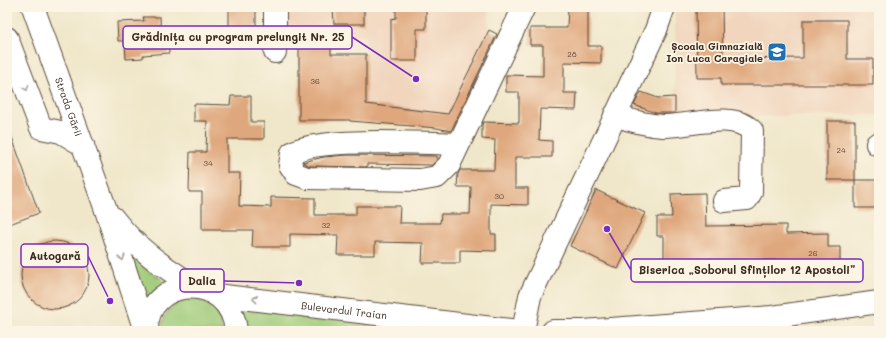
<svg xmlns="http://www.w3.org/2000/svg" width="886" height="338" font-family="Mali,sans-serif">
<rect width="100%" height="100%" fill="#fcf5e5"/>
<filter id="ink" filterUnits="userSpaceOnUse"><feTurbulence type="fractalNoise" baseFrequency=".025" numOctaves="2"/><feDisplacementMap in="SourceGraphic" scale="8" xChannelSelector="R" yChannelSelector="G"/><feConvolveMatrix kernelMatrix="1 2 1 2 8 2 1 2 1" color-interpolation-filters="sRGB"/></filter>
<filter id="wash" filterUnits="userSpaceOnUse"><feTurbulence type="fractalNoise" baseFrequency=".012" numOctaves="4" result="noise"/><feDisplacementMap in="SourceGraphic" scale="16" xChannelSelector="R" yChannelSelector="G"/><feGaussianBlur stdDeviation="0.9" result="paint"/><feColorMatrix in="noise" values="0 0 0 0 0 0 0 0 0 0 0 0 0 0 0 0 0 1.4 0 .05"/><feComposite in="paint" operator="in"/></filter>
<g filter="url(#wash)">
<rect width="100%" height="100%" fill="#f0e7ca"/>
<path fill="#f1d5bd" d="M283 7H489V30L448 114 366 104V36H283Z
M675 7H879V115L675 117Z"/>
<path fill="#9dca77" stroke="#6c7a4a" d="M127 250 146 269 169 284 146 308Z
M191 299C209 301 221 312 222 331H162C161 313 174 302 191 299Z
M239 304 443 331H245Z"/>
<g id="blocks">
<path fill="#dfa77d" d="M229 7H256V46H229Z
M333 7H364V24H334Z
M396 7H426V29H417V61H391V19L396 18Z
M568 7H588V46H601V63L564 62V93H577L576 110 540 109 539 140 552 141V157H515V188H528V205L491 204V234H496V251L460 250V263H422L423 243 375 242V255H337L338 235 290 234V247H252L253 230H202V192H189L190 152H206L207 121H194V104L230 105 231 96H251V122H264V139H227V173H240L239 206 271 207V197L315 198V215H356V206H400L399 223H440L441 214H470L471 187H457L458 174 460 170H494L495 140 482 139V125L483 122 519 123V92H506V75L543 76V45H530V28H567Z
M696 7H722L723 59 803 58V20H847V59H873V85H721V78H697Z
M143 17H160L161 35H168L169 53 143 55V58L126 59 125 41H118L117 22 144 21Z
M489 30 497 34 451 131 437 128 350 121V120H299V41H331V54H366V104L448 114Z
M641 92 658 98 675 97V113H656L634 105Z
M827 121H855V180H827Z
M7 129H9L39 213 7 225Z
M347 155 437 156V160L432 165 367 164V167L309 166 303 162 324 157Z
M855 180H879V208H855Z
M596 190 645 213 618 269 570 246Z
M705 193 706 226 786 225V234L828 233V247H840V268H809V275H792V260L707 261V267L673 268V262H664V236H657V217H672L671 194Z
M21 275a34 34 0 1 1 68 0a34 34 0 1 1-68 0Z"/>
</g>
</g>
<g filter="url(#ink)">
<use href="#blocks" fill-opacity="0" stroke="#564638" stroke-width="1"/>
<g fill="none" stroke-linecap="round" stroke-linejoin="round">
<defs>
<g id="minor">
<path id="s1" d="M33 7 105 207 145 331"/>
<path d="M275 7V52"/>
<path d="M7 38 41 128 61 132 83 145"/>
<path d="M615 115C631 121 646 125 663 126 688 127 733 110 752 131L751 192 747 199 724 201"/>
<path d="M459 144C427 143 314 137 292 153L290 165 296 174 307 178 420 180 437 177 449 165 524 7"/>
<path d="M877 144H879"/>
<path d="M113 218C137 249 163 267 196 287"/>
<path id="s2" d="M216 295 519 331"/>
<path d="M147 331C145 277 230 269 236 331"/>
<path d="M523 331 530 296 656 30 664 7"/>
<path d="M553 331H583L772 317 879 302"/>
</g>
</defs>
<use href="#minor" stroke="#564638" stroke-width="24"/>
<use href="#minor" stroke="#fff" stroke-width="22"/>
</g>
<defs><path id="oneway-chevron" d="M-2-3.5L2.5 0L-2 3.5" fill="none" stroke-width="1.6" stroke-linecap="round" stroke-linejoin="round"/></defs>
<g stroke="#a79f9a">
<use href="#oneway-chevron" transform="translate(26 88) rotate(69)"/>
<use href="#oneway-chevron" transform="translate(122 258) rotate(72)"/>
<use href="#oneway-chevron" transform="translate(255 299) rotate(-174)"/>
</g>
</g>
<defs>
<symbol id="school-square" viewBox="-11 -11 22 22"><rect x="-9" y="-9" width="18" height="18" rx="4" fill="#1f6fb2" stroke="#fcf5e5"/><path d="M0-5L7-2L0 1L-7-2ZM-4 1L0 2.5L4 1V4Q0 6-4 4Z" fill="#fff"/></symbol>
</defs>
<g fill-rule="evenodd">
<use href="#school-square" x="766" y="41" width="22" height="22"/>
</g>
<g text-anchor="middle" stroke-width="3.5" stroke-linejoin="round" paint-order="stroke">
<g font-size="8" fill="#644936">
<text x="572" y="57">28</text>
<text x="315" y="84">36</text>
<text x="841" y="153">24</text>
<text x="208" y="166">34</text>
<text x="499" y="199">30</text>
<text x="326" y="228">32</text>
<text x="813" y="256">26</text>
</g>
<g font-size="10" font-weight="bold" fill="#3b2a1e" stroke="#fcf5e5" text-anchor="end">
<text x="763" y="50">Școala Gimnazială<tspan x="763" dy="12">Ion Luca Caragiale</tspan></text>
</g>
<g font-size="10" fill="#3b2a1e" stroke="#fcf5e5">
<text dy="4" stroke="none"><textPath href="#s1" startOffset="106">Strada Gării</textPath></text>
<text dy="4" stroke="none"><textPath href="#s2" startOffset="129">Bulevardul Traian</textPath></text>
</g>
</g>
<path fill="none" stroke="#7b2cbf" stroke-width="1.5" d="M416 79L352 37M110 301L88 256M607 229L631 270M299 283L224 281"/>
<g fill="#7b2cbf" stroke="#fcf5e5" stroke-width="1.5">
<circle cx="416" cy="79" r="4"/>
<circle cx="110" cy="301" r="4"/>
<circle cx="607" cy="229" r="4"/>
<circle cx="299" cy="283" r="4"/>
</g>
<g fill="#fcf5e5" stroke="#7b2cbf" stroke-width="1.5">
<rect x="123" y="26" width="229" height="23" rx="4"/>
<rect x="21" y="244" width="67" height="23" rx="4"/>
<rect x="631" y="259" width="232" height="23" rx="4"/>
<rect x="180" y="269" width="44" height="23" rx="4"/>
</g>
<g font-size="11" text-anchor="middle" font-weight="bold" fill="#3b2a1e">
<text x="238" y="41">Grădinița cu program prelungit Nr. 25</text>
<text x="55" y="260">Autogară</text>
<text x="747" y="274">Biserica „Soborul Sfinților 12 Apostoli”</text>
<text x="202" y="285">Dalia</text>
</g>
<rect width="886" height="338" fill="none" stroke="#fcf5e5" stroke-width="24"/>
</svg>
